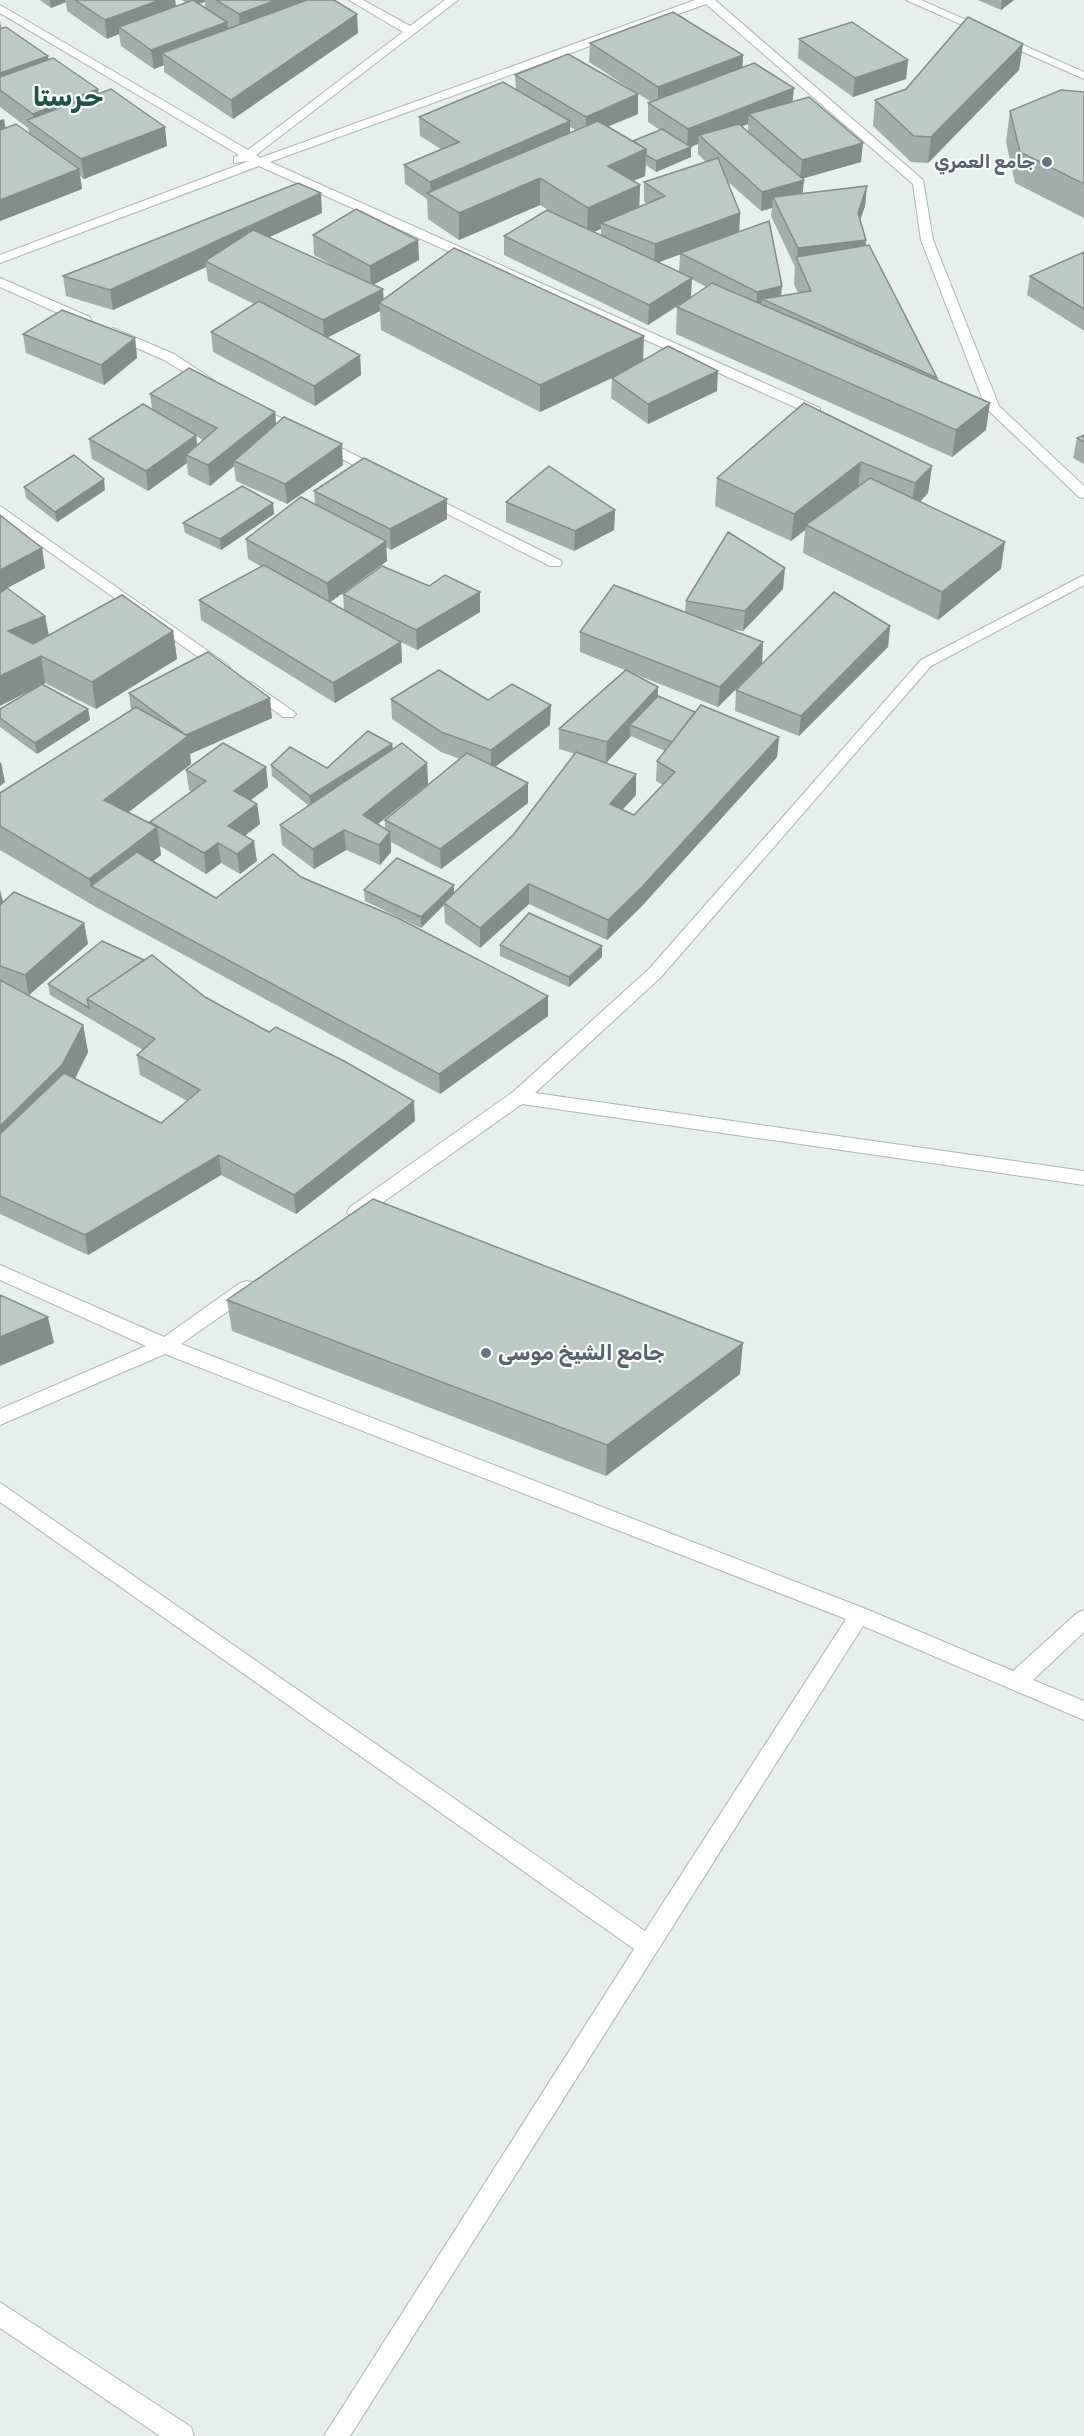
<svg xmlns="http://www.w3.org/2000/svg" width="1084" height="2436" font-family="Rubik,Cairo,sans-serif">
<rect width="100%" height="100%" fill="#e6efeb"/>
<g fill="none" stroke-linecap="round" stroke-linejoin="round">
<defs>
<path id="minor" d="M349 0H363L410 26 445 0H458L256 155 260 158 695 0H715L923 180 933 240 999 406 1084 486V498L1079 497 986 408 921 240 913 184 706 4 270 162 820 408V414H810L259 166 0 263V255L249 161 234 163V157L239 155 0 13V5L248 150 403 32Z
M906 0H921L1084 72V79Z
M0 278 90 317 91 320 90 323H80L0 287Z
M113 328 174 354 215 381 208 385 203 384 164 360 108 335 106 332Z
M255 405 385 470 387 473 385 476H375L250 412V406Z
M425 493 560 560 562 563 560 566H550L420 500V494Z
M0 506 228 665 230 668 228 671H218L0 517Z
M1084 575V585L931 666 661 977 535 1093 1084 1171V1185L522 1104 362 1217H350L347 1212 350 1207 513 1092 649 969 921 660Z
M251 682 293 711 296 714 293 717H283L246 690 243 687 246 684Z
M0 1265 164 1337 240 1283 247 1281 254 1283 256 1288 254 1293 181 1344 866 1609 1013 1671 1077 1613 1084 1610V1632L1033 1680 1084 1701V1720L863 1626 350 2436H324L634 1949 0 1502V1483L645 1931 846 1619 165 1354 0 1425V1409L146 1346 0 1280Z
M0 2302 191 2427 194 2436H160L0 2328Z"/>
</defs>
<use href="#minor" stroke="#a8b8b2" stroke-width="2"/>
<use href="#minor" fill="#fff" fill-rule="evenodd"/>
</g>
<path fill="#a1aea9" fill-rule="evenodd" d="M40 0H175L176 6 186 3 182 0H334L358 33 233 119 164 72V65L154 69 121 46 119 34 107 39 67 11 66 2 51 8ZM205 2V7L199 3Z
M978 0H1014L1001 10Z
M0 21 2 28 49 59 98 89 99 94 167 146 84 179 80 176 82 189 0 221 4 119 5 128 29 133 28 128 0 107Z
M799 39 908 60 906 79 853 97 798 58Z
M590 43 743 55 742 68 793 102 861 162 802 179 804 180 802 193 867 186 865 206 860 220 866 245 937 378V380L986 430 952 457 676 334 677 307 707 287 691 279V297L648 325 504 255V236L555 214 540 205 459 240 428 219 427 199 405 184 404 165 441 149 420 136 419 117 516 89 515 75 638 114 608 126 633 141 660 130 648 122V103L651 102 589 62ZM748 124V132L742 126ZM570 127 576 130 570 132ZM698 144V154L706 162 644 182V201L647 204 639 207 640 185 633 181 645 176 646 165 656 172 691 157V147ZM727 181 761 211 772 208 771 216 795 267 794 284 798 293 781 296 739 232 740 213ZM601 229V236L593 232ZM680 254 679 272 658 262Z
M1023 44 1019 70 928 163 911 162 873 126 875 100 906 89Z
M1084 92V218L1015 183 1006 142 1010 111Z
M322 213 269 237 348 274 314 255 313 235 418 240 419 260 373 285 384 300 643 360 717 391 648 424 611 398 612 378 540 412 381 330 380 311 327 338 360 355 361 375 315 406 213 352 211 332 254 304 208 281 206 267 113 310 66 296 63 276Z
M1084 252V330H1083L1027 295 1030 276Z
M23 334 135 338 137 358 104 385 26 353Z
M150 394 275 412 276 424 343 465 287 504 236 481 234 466 210 486 188 475 187 463 148 491 92 459 89 439 152 409ZM196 436 203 440 197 445Z
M804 403 932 466 928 493 920 502 1001 569 938 620 803 553 805 530 791 541 715 506 717 478Z
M1084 435V464L1073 458 1077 438Z
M24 487 105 490 57 522 26 498Z
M314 491 447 499V519L391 550 386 547 387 561 330 602 344 610 343 594 480 612 417 650 401 642 402 662 335 703 201 620 199 600 262 567 248 559 246 539 315 504Z
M506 502 615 510 614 530 574 551 506 522Z
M274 514 221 550 185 533 183 523Z
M783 589 743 631 728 629 763 642 762 663 718 707 627 671 658 687V696L695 712 779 737 777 757 641 907 607 940 529 904 480 948 445 923 444 905 421 928 365 901 364 890 454 885V893L514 834 575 754 559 749V729L625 670 580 652V632L685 612 686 601ZM631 736 665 751 657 761 656 781 663 785 634 815 622 810 636 795V774L601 761 606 763Z
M45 616 49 635 173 631 177 659 96 709 45 683 43 685 88 709 90 720 37 754 0 727V709L34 689Z
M890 626 888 647 799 736 735 711 736 690Z
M129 693 272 718 190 754 191 764 128 812 151 824 150 822 191 791 189 790 186 770 266 767 268 787 251 800 257 804 260 824 245 836 257 861 240 874 221 863 206 874 160 846 161 855 152 862 216 898 301 877 548 996V1016L440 1094 94 906 0 850V793L131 710Z
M391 699 488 700 550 725 495 767 528 803 441 869 391 842V852L380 865 346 850 314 869 282 845 280 825 309 806 272 776 271 765 327 768 392 744 393 749 427 763 428 784 378 824 385 829V820L460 759 441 752 392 719Z
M0 890 3 902 84 923 88 944 29 995 24 993 83 1025 88 1052 75 1078 161 1123 187 1101 140 1075 137 1055 143 1050 50 995 48 984 205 997 415 1121 296 1214 221 1175 88 1255 0 1214Z
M500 945 602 946V957L569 987 500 956Z
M227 1300 740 1374 606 1476 232 1331Z"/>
<path fill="#838d89" d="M50 0H65L66 2 51 8Z
M160 0H175L177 13 119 27V34L107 39 105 20Z
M191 0H204L205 2 191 6Z
M276 0H311L240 33 239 14Z
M1002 0H1014L1001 10Z
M357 14 358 33 233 119 231 100Z
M227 22 229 40 162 53 164 65 154 69 151 50Z
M1023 44 1019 70 928 163 931 137Z
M743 55 742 74 658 106V87Z
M48 56 51 75 0 90V73Z
M908 60 906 79 853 97 855 78Z
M794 88 792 107 749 114 748 124 705 141 699 135 698 144 687 148 688 129Z
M98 89 100 108 34 125 33 114Z
M638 94V114L586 136V117Z
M4 119 7 138 0 140V120Z
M570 121V140L431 195 430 182Z
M165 127 167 146 84 179 81 159Z
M863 143 861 162 800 179 802 160Z
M691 147V157L656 172V161Z
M646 149 645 176 608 192V166Z
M79 169 82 189 0 221V200Z
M540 178V205L459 240V213Z
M804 180 802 200 773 197 772 208 761 211 762 192Z
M640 185 639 212 601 223V229L587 235 588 208Z
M867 186 865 206 856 232 858 213Z
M321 193 322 213 211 264 205 261 206 267 113 310 110 290Z
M740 213 739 233 654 264 655 244Z
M418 240 419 260 371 286 370 266Z
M866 240 864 260 797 258 798 248Z
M692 278 691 297 648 325 649 305Z
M782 286 780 306 762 299 761 311 756 312 757 292Z
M383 289 384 305 379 303 380 311 324 339 323 320Z
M644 336 643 363 540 412V385Z
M135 338 137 358 104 385 101 365Z
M360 355 361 375 315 406 314 386Z
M718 371 717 391 648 424V404Z
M990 403 986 430 952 457 956 430Z
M275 412 277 432 234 461V466L210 486 208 465Z
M196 435 198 455H186L187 463 148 491 146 471Z
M342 444 343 465 287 504 285 484Z
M861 462 858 489 806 525 805 530 791 541 794 514Z
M932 466 928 493 911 510 915 483Z
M104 479 105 490 57 522 55 512Z
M447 499V519L391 550 390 529Z
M273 503 274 514 221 550 220 539Z
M615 510 614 530 574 551 575 531Z
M386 541 387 561 329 603 327 583Z
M1005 542 1001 569 938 620 942 592Z
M42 548 45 568 0 592V570Z
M785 568 783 589 743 631 745 611Z
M480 592V612L417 650 416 630Z
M45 616 50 644 13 658 8 631Z
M890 626 888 647 799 736 801 716Z
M173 631 177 659 96 709 92 682Z
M401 642 402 662 335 703 333 683Z
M763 642 762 663 718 707 720 687Z
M41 656 45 683 0 706V676Z
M658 687 657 707 630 725V735L631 736 606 763 607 742Z
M270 698 272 718 190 754 191 764 108 828 104 800 186 735Z
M551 705 550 725 491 770V750Z
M88 709 90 720 37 754 35 743Z
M779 737 777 757 641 907 607 940 608 920Z
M392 744 393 755 311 807 310 796Z
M1 762 5 782 0 786V763Z
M427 763 428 784 364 835 363 815Z
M266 767 268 787 236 811 234 791Z
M636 774V795L609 824 610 804Z
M528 783V803L441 869 440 849Z
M257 804 260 824 230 846 228 826Z
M157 827 161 855 108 895 91 886 89 879Z
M344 830 346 850 314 869 313 849Z
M390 832 391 852 380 865 379 845Z
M254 841 257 861 240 874 237 854Z
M218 843 221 863 206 874 204 853Z
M529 884V904L480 948V928Z
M454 885V895L444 903V905L421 928V917Z
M0 890 3 903 0 906Z
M84 923 88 944 29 995 25 975Z
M602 946V957L569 987V977Z
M548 996V1016L440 1094 439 1074Z
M83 1025 88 1052 68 1093 0 1159V1126Z
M414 1101 415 1121 296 1214 294 1195Z
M219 1155 221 1175 88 1255 85 1235Z
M48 1317 54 1343 0 1366V1337Z
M743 1343 740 1374 606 1476 607 1445Z"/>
<path fill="#bbcac4" stroke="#838d89" stroke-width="1.5" d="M75 0H160L105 20Z
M193 0 227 22 151 50 119 27Z
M216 0H276L239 14Z
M307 0H334L357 14 231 100 162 53Z
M673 12 743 55 658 87 590 43Z
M968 17 1023 44 931 137 914 136 875 100 906 89Z
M852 22 908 60 855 78 799 39Z
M6 27 48 56 0 73V29Z
M568 54 638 94 586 117 515 75Z
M53 58 98 89 33 114 0 90V77Z
M754 63 794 88 688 129 648 103Z
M503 82 570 121 430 182 404 165 459 142 419 117Z
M111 89 165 127 81 159 27 120Z
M1061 90 1084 92V184L1020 152 1010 111Z
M809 97 863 143 802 160 749 114Z
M598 121 646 149 608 166 640 185 588 208 540 178 459 213 427 193Z
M16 124 79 169 0 200V130Z
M739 124 804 180 762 192 699 135Z
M662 129 691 147 656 161 646 155V149L633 141Z
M718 158 740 213 655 244 601 223 665 196 644 182Z
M298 183 321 193 110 290 63 276Z
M867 186 858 213 866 240 798 248 773 197Z
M356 209 418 240 370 266 313 235Z
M547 210 692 278 649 305 504 236Z
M769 221 782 286 757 292 680 253Z
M253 230 383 289 323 320 205 261Z
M869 245 937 378 762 299 811 291 796 257Z
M454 248 644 336 540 385 379 303Z
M1084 252V309L1030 276Z
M712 283 990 403 956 430 677 307Z
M259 301 360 355 314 386 211 332Z
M62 310 135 338 101 365 23 334Z
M668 346 718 371 648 404 612 378Z
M189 368 275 412 208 465 186 455 217 428 150 394Z
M804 403 932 466 915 483 861 462 794 514 717 478Z
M143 404 196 435 146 471 89 439Z
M284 417 342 444 285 484 234 461Z
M1084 435V442L1077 438Z
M74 455 104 479 55 512 24 487Z
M364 458 447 499 390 529 314 491Z
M549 466 615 510 575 531 506 502Z
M870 478 1005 542 942 592 806 525Z
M242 486 273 503 220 539 183 523Z
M301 497 386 541 327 583 246 539Z
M0 515 42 548 0 570Z
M728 532 785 568 745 611 686 601Z
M264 565 401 642 333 683 199 600Z
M382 566 429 586 445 575 480 592 416 630 343 594Z
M614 585 763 642 720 687 580 632Z
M7 588 45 616 8 631 33 644 122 595 173 631 92 682 41 656 0 676V593Z
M834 592 890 626 801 716 736 690Z
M208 652 270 698 186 735 129 693Z
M439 670 488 700 512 684 551 705 491 750 441 732 391 699Z
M626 670 658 687 607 742 559 729Z
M42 684 88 709 35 743 0 718V709Z
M658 696 695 712 672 742 630 725Z
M701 705 779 737 642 887 608 920 529 884 480 928 444 903 514 834 576 752 636 774 610 804 634 815 675 772 657 761Z
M136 707 188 736 104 800 157 827 89 879 0 826V793Z
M368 731 392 744 310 796 271 765 290 747 327 768Z
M223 743 266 767 234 791 257 804 228 826 254 841 237 854 218 843 204 853 150 822 206 781 186 770Z
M402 743 427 763 363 815 390 832 379 845 344 830 313 849 280 825Z
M467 753 528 783 440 849 385 820Z
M137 852 216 898 273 854 301 877 398 918 548 996 439 1074 91 886Z
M397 858 454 885 421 917 364 890Z
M14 892 84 923 25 975 0 966V905Z
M529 913 602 946 569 977 500 945Z
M102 941 144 960 87 999 89 1008 48 984Z
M152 955 205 997 269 1032 276 1027 344 1061 414 1101 294 1195 219 1155 85 1235 0 1196V1134L64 1073 161 1123 200 1090 137 1055 155 1039 87 999Z
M0 980 83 1025 62 1065 0 1126Z
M373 1199 743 1343 607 1445 227 1300Z
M0 1295 48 1317 0 1337Z"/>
<g fill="#6b7280" stroke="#f7fbf9" stroke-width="2">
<circle cx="1047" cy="162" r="6"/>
<circle cx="486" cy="1353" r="6"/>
</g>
<g text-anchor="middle" stroke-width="4.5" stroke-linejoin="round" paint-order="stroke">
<g font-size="18" font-weight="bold" fill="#5b616d" stroke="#f7fbf9" text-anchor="end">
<text x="1035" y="168">جامع العمري</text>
</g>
<g font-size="21" font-weight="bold" fill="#5b616d" stroke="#f7fbf9" text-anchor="start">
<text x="498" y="1360">جامع الشيخ موسى</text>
</g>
<g font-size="27" font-weight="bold" fill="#1f5548" stroke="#f7fbf9">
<text x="68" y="106">حرستا</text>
</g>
</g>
</svg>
